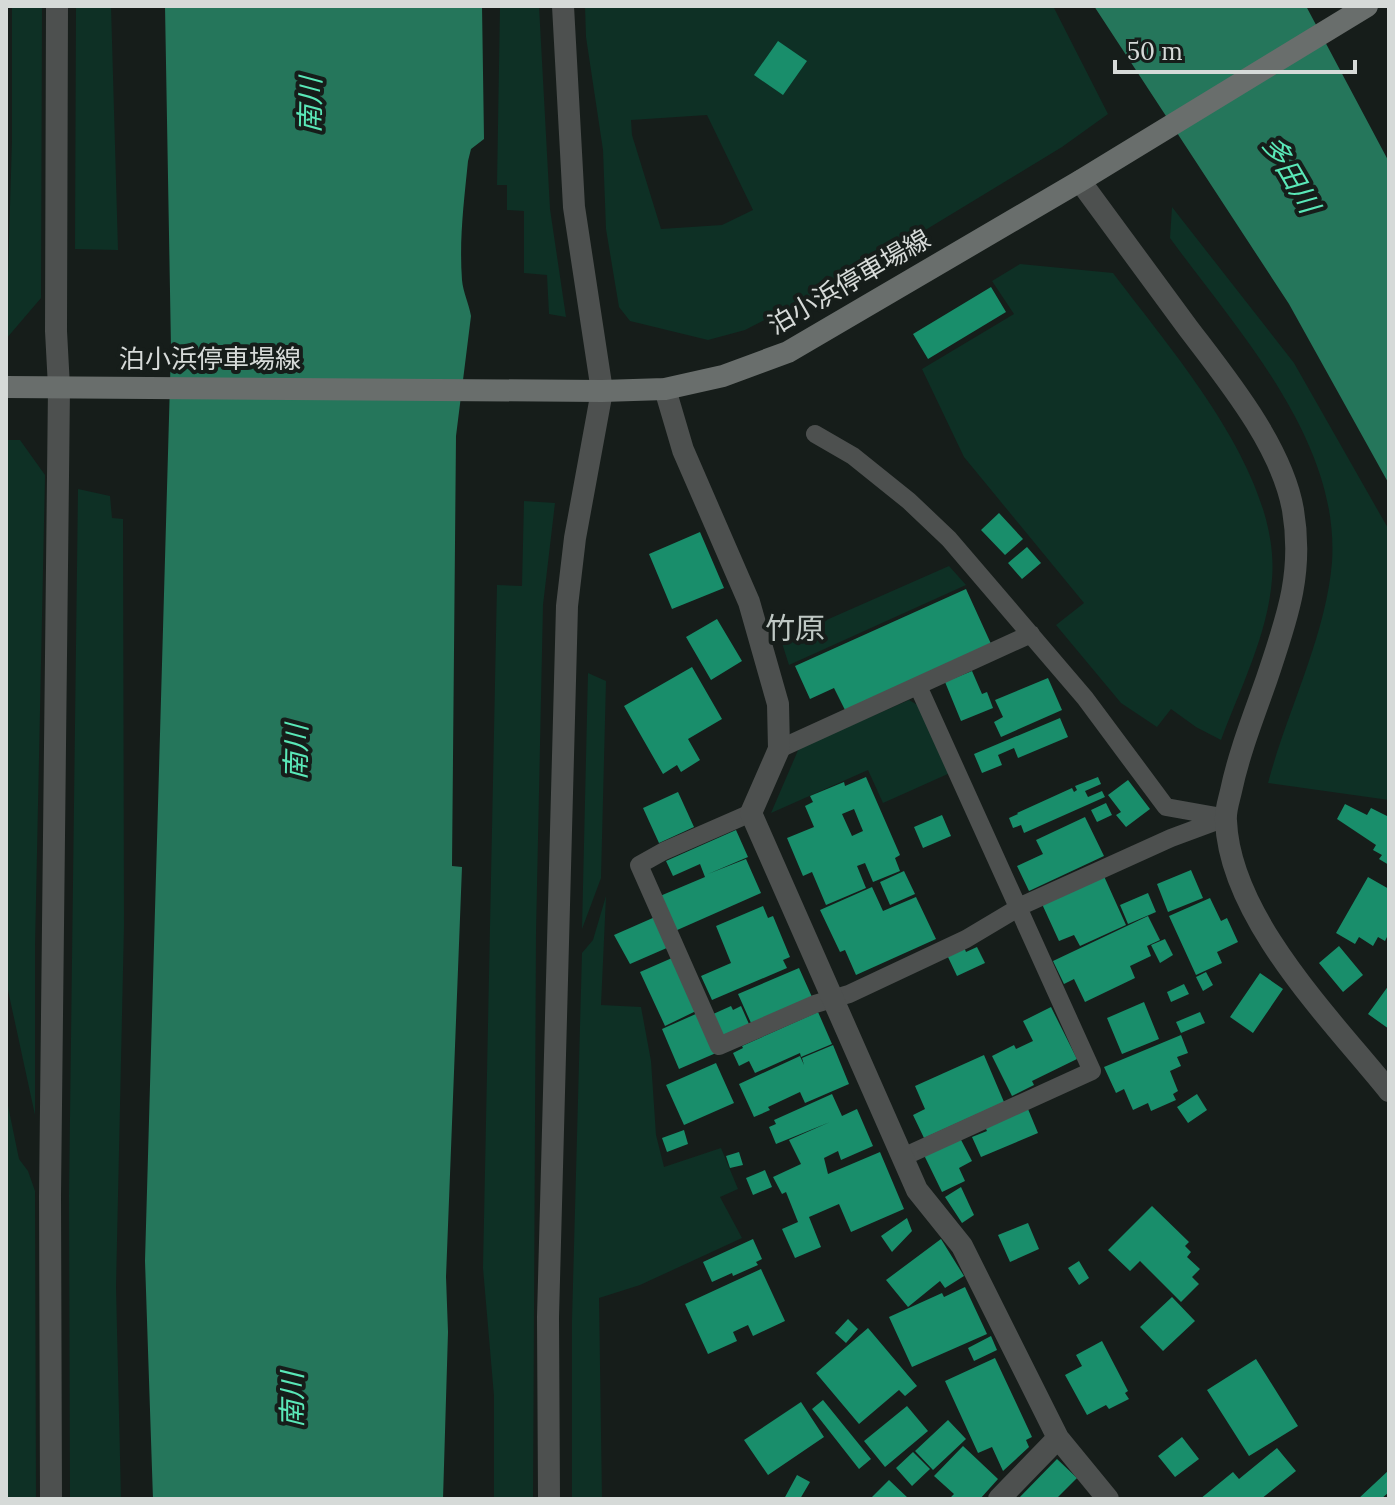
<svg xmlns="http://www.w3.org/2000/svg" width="1395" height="1505" font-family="Lora,'Noto Sans JP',serif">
<rect width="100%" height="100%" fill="#161d1a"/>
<path fill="#0e3025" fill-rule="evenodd" d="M12 6H42L41 298 6 339 12 141Z
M76 6H111L118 250 75 249Z
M500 6H539L550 209 566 317 549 314 547 275 524 273V211L507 210V185H497Z
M585 6H1053L1108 114 1062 147 848 277 745 330 708 340 630 321 619 307 606 229 603 150 586 37ZM707 115 753 210 722 225 661 229 632 135 631 120Z
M1172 207 1294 363 1389 530V800L1268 783C1287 711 1326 636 1332 562 1340 440 1237 330 1170 238Z
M1020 264 1113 273C1173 353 1281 474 1272 579 1268 634 1240 689 1221 740L1196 727 1171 709 1157 727 1121 703 1056 625 1084 603 964 457 922 369 1014 314 992 281Z
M6 440H20L45 475 35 947V1115L6 981Z
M78 489 110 496 112 518 123 519 124 925 116 1287 121 1499H70L69 1196Z
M524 501 555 503 543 605 536 933 533 1499H494V1396L483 1268 497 585 522 586Z
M949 566 966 585 789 665 781 640Z
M588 673 606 681 601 878 582 929Z
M909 700 921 707 950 773 883 803 868 770 771 813 799 748Z
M606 896 601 1005 641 1007 651 1061 656 1135 664 1167 721 1148 738 1189 720 1197 742 1238 640 1285 599 1298 602 1499H572V1320L582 953 593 940Z
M6 1096 19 1159 28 1171 35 1191 36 1499H6Z"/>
<path fill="#25765b" d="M165 6H482L484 139 471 149 468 161C464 201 459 240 462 280 463 292 469 304 471 316L456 436 452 866 462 867 446 1277 448 1332 443 1499H153L145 1261 171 348Z
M1094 6H1306L1389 162V484L1289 304Z"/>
<path fill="#198e6b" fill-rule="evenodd" d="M778 41 807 61 783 95 754 75Z
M991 287 1006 312 928 359 913 334Z
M999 513 1023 539 1005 555 981 530Z
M700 532 724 588 672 609 649 554Z
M1027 547 1041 563 1022 579 1008 563Z
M966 589 992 646 846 712 834 688 810 699 795 666Z
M717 619 742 661 711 680 686 637Z
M692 667 722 719 688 739 700 760 681 772 677 765 663 774 624 706Z
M972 671 982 694 987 692 993 708 961 721 945 682Z
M1048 678 1062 710 1001 737 994 722 1003 717 995 700Z
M1060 718 1068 737 1018 758 1014 748 998 755 1002 765 982 773 974 754Z
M866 777 900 855 895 858 900 871 873 882 865 863 857 866 866 888 826 905 812 872 803 876 787 838 814 827 805 806 813 802 810 796 844 782 845 786ZM854 809 863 831 852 836 842 814Z
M1098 777 1101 784 1085 791 1088 797 1102 791 1105 797 1024 833 1021 825 1013 828 1009 818 1018 814 1017 813 1072 788 1074 792 1077 790 1075 786Z
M1128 780 1150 809 1126 827 1116 815 1121 812 1108 795Z
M678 792 694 827 659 843 643 808Z
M1106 803 1112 815 1097 822 1091 810Z
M1345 804 1367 815 1371 808 1389 817V865L1379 859 1382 855 1373 850 1376 845 1337 819Z
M942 815 951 836 923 848 914 827Z
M1085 817 1104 856 1029 891 1017 866 1043 854 1036 840Z
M736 830 748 857 708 874 746 859 761 893 675 931 660 896 705 877 700 864 673 876 666 861Z
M1191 870 1203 898 1168 912 1157 884Z
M904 871 915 894 890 905 880 882Z
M1103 874 1126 925 1080 946 1074 935 1059 941 1042 904Z
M1368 877 1389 889V933L1385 941 1378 937 1373 946 1359 937 1355 944 1336 933Z
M872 887 883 911 916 897 936 939 856 975 845 950 840 952 820 910Z
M1148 893 1156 912 1128 924 1120 905Z
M1210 898 1221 921 1227 918 1238 942 1217 952 1222 963 1196 975 1169 916Z
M763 906 768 918 773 916 790 957 783 960 787 968 712 1000 701 976 731 963 716 926Z
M1148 916 1160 940 1147 946 1151 956 1130 966 1135 978 1085 1002 1074 979 1064 984 1053 961Z
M655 917 669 947 630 964 614 935Z
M1165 939 1173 955 1160 963 1151 945Z
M1339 946 1363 975 1343 992 1319 963Z
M964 947 966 952 977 947 985 963 957 976 947 955Z
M672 958 696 1011 665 1026 640 972Z
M799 968 812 997 751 1023 738 994Z
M1206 972 1213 985 1203 991 1196 977Z
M1260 973 1283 989 1253 1033 1230 1017Z
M1184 984 1189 994 1171 1002 1167 992Z
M1389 985V1029L1368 1014Z
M1144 1002 1159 1039 1122 1054 1107 1018Z
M731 1006 733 1010 741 1006 749 1024 721 1036 711 1015Z
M1051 1007 1077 1059 1032 1081 1034 1085 1012 1096 992 1056 1014 1045 1016 1049 1033 1041 1023 1021Z
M818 1012 832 1044 801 1057 800 1053 755 1073 749 1061 739 1066 733 1053 743 1048 742 1046Z
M1200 1012 1205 1023 1181 1033 1176 1022Z
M698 1013 716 1053 679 1069 662 1029Z
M1181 1035 1188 1053 1177 1057 1181 1066 1170 1071 1178 1091 1173 1094 1176 1100 1151 1111 1148 1103 1133 1110 1124 1089 1116 1093 1104 1067Z
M833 1045 849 1084 805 1103 800 1092 768 1107 770 1110 754 1117 739 1084 800 1056 804 1065 802 1058Z
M984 1055 1004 1102 924 1138 913 1115 925 1109 915 1086Z
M716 1063 734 1103 684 1125 666 1085Z
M832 1094 842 1116 857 1109 873 1146 841 1160 838 1151 824 1158 828 1174 880 1152 904 1209 851 1232 839 1204 809 1217 821 1247 795 1258 782 1229 798 1222 786 1192 782 1194 773 1177 801 1164 789 1140 830 1122 776 1144 769 1127 776 1124 774 1120Z
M1197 1094 1207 1110 1188 1123 1177 1107Z
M1028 1109 1038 1133 981 1157 972 1137 987 1131 985 1127Z
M684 1130 688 1144 667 1152 662 1138Z
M959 1136 972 1161 959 1168 965 1181 942 1192 923 1153Z
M739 1152 743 1165 730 1168 726 1156Z
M765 1170 772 1187 753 1195 746 1178Z
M961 1187 974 1215 962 1223 945 1197Z
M1152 1206 1189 1242 1185 1246 1191 1252 1187 1257 1200 1269 1192 1277 1199 1284 1181 1302 1140 1261 1130 1271 1108 1250Z
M907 1218 912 1231 892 1252 881 1236Z
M1028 1223 1039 1249 1010 1262 998 1235Z
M753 1239 762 1259 756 1262 758 1265 733 1276 732 1273 712 1282 703 1262Z
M941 1239 964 1276 945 1288 940 1281 908 1307 886 1280Z
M1079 1261 1089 1278 1079 1285 1068 1268Z
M761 1269 785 1321 753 1336 748 1325 733 1332 737 1341 708 1354 685 1304Z
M965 1287 987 1334 912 1367 889 1317 942 1293 944 1297Z
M1172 1297 1195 1321 1163 1351 1140 1327Z
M848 1319 858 1329 846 1343 835 1333Z
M868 1328 917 1386 905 1396 899 1390 859 1424 816 1373Z
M991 1336 997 1350 974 1361 968 1348Z
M1102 1341 1128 1391 1125 1393 1129 1399 1109 1409 1106 1405 1087 1415 1065 1375 1082 1366 1076 1355Z
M995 1358 1032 1437 1026 1440 1029 1447 1003 1471 992 1447 978 1453 945 1381Z
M1256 1359 1298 1426 1249 1456 1207 1390Z
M823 1400 871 1459 859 1469 812 1409Z
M801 1402 824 1437 768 1475 744 1440Z
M907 1406 928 1431 885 1467 864 1441Z
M948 1420 966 1439 933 1470 915 1451Z
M1182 1437 1199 1459 1175 1477 1158 1456Z
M963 1446 998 1479 980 1499H949L954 1494 934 1476Z
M1277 1448 1296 1471 1261 1499H1200L1233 1472 1239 1479Z
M913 1452 930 1469 912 1486 896 1468Z
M1057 1459 1077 1478 1056 1499H1018Z
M1389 1470V1492L1381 1499H1358Z
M797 1475 810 1482 800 1499H784Z
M889 1480 909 1499H870Z"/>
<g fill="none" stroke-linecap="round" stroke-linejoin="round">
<path stroke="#4d504f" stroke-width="18" d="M815 434 853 456 909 501 949 539 1085 698 1166 807 1222 817
M779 749 1031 634
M751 813 664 851 639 865 719 1046 815 1004 849 994 966 939 1023 905 1171 838 1225 818
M903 1157 1092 1071 918 686"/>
<path stroke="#4d504f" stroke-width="22" d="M665 389 683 450 749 602 778 704 779 749 751 813 917 1190 962 1246 1058 1438 1108 1499
M51 1499 50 1196 59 387 56 331 57 6
M999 1499 1058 1438"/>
<path stroke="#4d504f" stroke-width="22" d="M1080 181C1116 230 1152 279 1188 328 1226 378 1282 446 1293 510 1304 575 1286 621 1266 681 1253 718 1239 753 1231 791 1229 800 1225 811 1226 821 1230 918 1330 1018 1389 1091
M549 1499 548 1317 567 606 575 538 602 391 574 207 563 6"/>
<path stroke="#696e6c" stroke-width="22" d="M6 387 602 391 665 389 723 376 788 352 1080 181 1367 6"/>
</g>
<g text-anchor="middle" stroke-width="8" stroke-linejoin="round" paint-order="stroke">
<g font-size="26" fill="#d6dad8" stroke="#161d1a">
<text transform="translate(849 282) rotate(-30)" y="9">泊小浜停車場線</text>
<text x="210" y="368">泊小浜停車場線</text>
</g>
<g font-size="28" font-style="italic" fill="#5ae8b8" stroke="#161d1a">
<text transform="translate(310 105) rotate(-89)" y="10">南川</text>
<text transform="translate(1291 174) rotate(60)" y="10">多田川</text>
<text transform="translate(296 752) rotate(-89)" y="10">南川</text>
<text transform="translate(292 1400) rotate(-90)" y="10">南川</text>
</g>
<g font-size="30" fill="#bfc8c4" stroke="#161d1a">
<text x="795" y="639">竹原</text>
</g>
</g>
<rect width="1395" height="1505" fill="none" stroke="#d6dad8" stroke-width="16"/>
<path d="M1115 60v12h240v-12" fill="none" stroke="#d6dad8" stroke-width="4"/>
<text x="1127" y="60" font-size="24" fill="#d6dad8" stroke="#161d1a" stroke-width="6" paint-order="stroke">50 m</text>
</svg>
